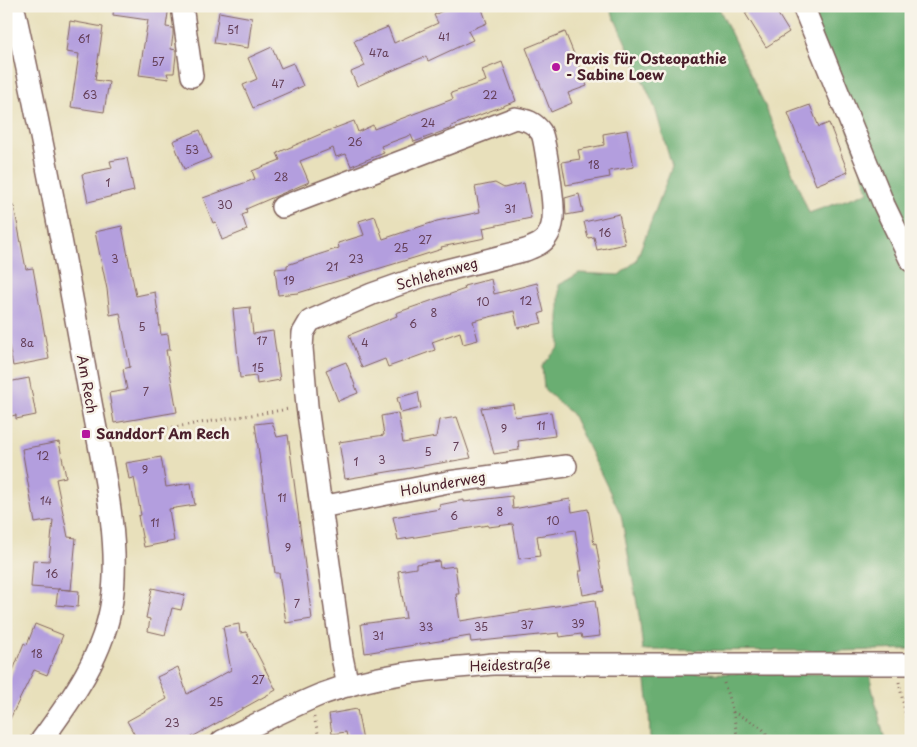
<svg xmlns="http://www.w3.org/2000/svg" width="917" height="747" font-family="'Playpen Sans',sans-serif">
<rect width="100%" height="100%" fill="#f7f3e8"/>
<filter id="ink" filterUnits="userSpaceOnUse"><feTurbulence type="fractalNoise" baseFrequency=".02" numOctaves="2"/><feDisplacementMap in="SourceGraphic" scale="10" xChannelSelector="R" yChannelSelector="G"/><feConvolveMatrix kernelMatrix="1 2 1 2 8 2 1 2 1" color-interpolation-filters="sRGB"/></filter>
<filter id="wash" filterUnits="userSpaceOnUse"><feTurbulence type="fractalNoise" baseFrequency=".0096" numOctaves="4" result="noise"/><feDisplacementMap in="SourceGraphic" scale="20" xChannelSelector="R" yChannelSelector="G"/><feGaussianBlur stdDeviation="1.12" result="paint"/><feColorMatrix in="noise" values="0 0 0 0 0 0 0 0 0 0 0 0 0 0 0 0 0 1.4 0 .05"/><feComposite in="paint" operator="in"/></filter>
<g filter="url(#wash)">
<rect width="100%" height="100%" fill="#e8e0bb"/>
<path fill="#6aae72" stroke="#5a664e" d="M609 6H718L763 101 809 213 868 192 810 6H895L911 9V222L904 228 911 282V649L839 651 643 650 639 615 621 515 572 414 544 389 542 366 559 347V285L579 273 619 275 636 261 672 167 655 108Z
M645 673 871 674V684L885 741H650L649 709Z"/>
<g id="blocks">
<path fill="#b39ede" d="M114 6H169L166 27 173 28V35L171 49 176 50V55L174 73H167L169 79 139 75 148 20 113 15Z
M452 6H481L487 23 468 31 473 40 428 61 426 56 357 86 351 72 365 66 354 41 388 27 394 43 438 23 434 15Z
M756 6H773L789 32 766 47 745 13Z
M219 12 252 18 248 48 214 43Z
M70 21 103 27 95 80 109 82 104 112 71 107 79 54 66 52Z
M565 32 587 86 568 93 572 103 551 112 526 48Z
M272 47 281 68 293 63 303 86 253 108 243 85 257 79 248 58Z
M502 62 516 101 451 126 452 128 414 142 411 135 381 146 384 153 351 166 346 154 336 157 333 148 300 161 309 182 246 209 247 213 242 215 247 230 222 240 216 222 213 223 203 198 255 179 252 171 280 160 277 153 330 130 354 121 358 132 373 125 374 129 453 99 451 93 486 81 482 70Z
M810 105 819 127 829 123 848 172 816 185 788 113Z
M200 130 211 158 184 169 173 141Z
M627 130 634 167 609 171 610 177 566 185 562 162 580 159 578 150 604 145 603 134Z
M127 158 134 191 88 202 82 174 112 168 110 161Z
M495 183 504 188 524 183 531 218 483 228 485 238 441 247 442 249 417 257 298 293 278 295 275 269 287 268V265L339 248 338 243 364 235 359 221 375 216 383 239 437 221 480 212 475 187Z
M579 194 583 212 566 215 565 198Z
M14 206 26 269 33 268 49 359 13 366 6 331V207Z
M619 214 625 244 597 250 594 237 588 238 584 222Z
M122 226 136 296 155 292 161 335 168 334 170 350H166L177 412 114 423 109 393 127 390 123 369 130 367 120 313 110 315 107 289 95 232Z
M491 279 494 294 537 283 544 312 539 314 542 323 518 328 514 311 473 321 478 340 463 344 460 332 432 342 435 350 388 367 385 359 362 368 349 335 397 316 396 313 465 289 464 286Z
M250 307 253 334 273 331 280 380 257 384 256 376 240 378 233 309Z
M346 362 358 393 338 401 326 370Z
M29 378 36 415 16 419V415L6 417V393L10 392 8 382Z
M418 392 421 408 401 413 397 398Z
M513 404 515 417 551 412 555 436 518 441 519 450 494 454 481 408Z
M398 413 403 443 436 437 439 420 457 417 471 458 345 479 339 442 384 435 381 416Z
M272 422 277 437 288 435 312 619 286 623 279 573H275L255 424Z
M59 442 66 477 56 479 68 537 76 538 71 590 31 587 33 560 49 561 53 520 35 523 22 449Z
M161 457 166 487 191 483 195 505 169 509 174 541 144 547 138 516 141 515 134 478 129 479 126 463Z
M512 496 513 509 570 499 572 512 588 509 594 544 596 543 604 591 583 595 579 571H582L575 530 537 536 540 556 519 559 513 524 488 527V525L398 540 393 517 440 509 439 505 464 500V502Z
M439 561 440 568 455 566 459 594H456L460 621 595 600 600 636 582 638 581 634 560 637 559 633 471 642 470 636 365 653 361 624 406 618 398 571 416 568V564Z
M152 588 185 595 181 610 172 608 165 635 148 631 150 619 146 618Z
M58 589 79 591 78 607 56 605Z
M35 624 63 635 47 675 34 670 6 727V688L24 643 27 645Z
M239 624 240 633 246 632 276 690 185 741H138L127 721 167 699 157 677 178 667 187 694 231 670 223 627Z
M357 709 363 741H348L346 732 332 734 329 714Z"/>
</g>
</g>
<g filter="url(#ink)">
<use href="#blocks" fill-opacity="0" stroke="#81635d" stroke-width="1"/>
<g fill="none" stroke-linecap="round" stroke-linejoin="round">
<defs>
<path id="minor" d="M182 6 192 76
M803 6 884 205 911 261
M15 13C43 140 67 268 90 397 101 459 121 538 112 600 105 653 72 699 41 741
M282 207 515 118C527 120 534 122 541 132 545 138 553 198 553 208 554 218 552 230 546 238 542 244 533 247 526 250L423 276 372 294 310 321 303 333 302 348 307 406 342 657 348 686
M321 507 448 482 566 466
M222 741C255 725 288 708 322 694 377 673 436 669 494 664H911"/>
</defs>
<use href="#minor" stroke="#81635d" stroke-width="24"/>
<path stroke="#81635d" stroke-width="3" stroke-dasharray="1 4" stroke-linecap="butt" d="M259 6 260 10
M118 436 289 409
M899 682 911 741
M724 683 733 712 761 727 772 741
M733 712 738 741
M314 717 320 741"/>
<use href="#minor" stroke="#fff" stroke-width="21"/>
</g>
</g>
<g fill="#b5179e" stroke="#f7f3e8" stroke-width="2">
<circle cx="556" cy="67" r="5"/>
<rect x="81" y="429" width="10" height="10" rx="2.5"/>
</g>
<g text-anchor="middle" stroke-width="5" stroke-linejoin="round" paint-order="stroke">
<g font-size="11" fill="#643f58">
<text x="233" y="34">51</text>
<text x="444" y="41">41</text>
<text x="84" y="43">61</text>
<text x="379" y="57">47a</text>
<text x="158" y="66">57</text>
<text x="278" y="88">47</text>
<text x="90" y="99">63</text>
<text x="490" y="99">22</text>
<text x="428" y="127">24</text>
<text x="355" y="146">26</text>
<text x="192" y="154">53</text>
<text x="594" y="169">18</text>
<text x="281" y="181">28</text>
<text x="108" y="187">1</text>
<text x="225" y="209">30</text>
<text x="510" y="213">31</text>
<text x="605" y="237">16</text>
<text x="425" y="244">27</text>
<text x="401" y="252">25</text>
<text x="115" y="263">3</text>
<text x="356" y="263">23</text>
<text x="332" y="271">21</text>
<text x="289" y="285">19</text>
<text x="526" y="305">12</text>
<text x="483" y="306">10</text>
<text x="434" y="317">8</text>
<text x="413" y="328">6</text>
<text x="142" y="331">5</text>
<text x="262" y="345">17</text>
<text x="27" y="347">8a</text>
<text x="365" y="347">4</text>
<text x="258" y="372">15</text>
<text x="146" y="396">7</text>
<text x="541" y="430">11</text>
<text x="504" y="433">9</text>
<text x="456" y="451">7</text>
<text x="428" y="456">5</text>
<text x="43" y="460">12</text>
<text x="382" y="464">3</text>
<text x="356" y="466">1</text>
<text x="145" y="474">9</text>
<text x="282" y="502">11</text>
<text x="46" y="505">14</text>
<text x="500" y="516">8</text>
<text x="454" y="520">6</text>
<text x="553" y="525">10</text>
<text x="155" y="527">11</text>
<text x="288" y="552">9</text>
<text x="52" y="578">16</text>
<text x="297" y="608">7</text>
<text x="578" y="628">39</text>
<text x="527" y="629">37</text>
<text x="426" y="631">33</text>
<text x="481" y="631">35</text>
<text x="378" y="640">31</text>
<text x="37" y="658">18</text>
<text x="258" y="684">27</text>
<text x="216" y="706">25</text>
<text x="172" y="727">23</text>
</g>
<g font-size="14" font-weight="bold" fill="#4a1f2b" stroke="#f7f3e8" text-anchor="start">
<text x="566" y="64">Praxis für Osteopathie<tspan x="566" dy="16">- Sabine Loew</tspan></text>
<text x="96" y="439">Sanddorf Am Rech</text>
</g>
<g font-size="14" fill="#4a1f2b" stroke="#f7f3e8">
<text transform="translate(437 274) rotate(-16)" y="5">Schlehenweg</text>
<text transform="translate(87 384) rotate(80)" y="5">Am Rech</text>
<text transform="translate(443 484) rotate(-10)" y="5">Holunderweg</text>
<text transform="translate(510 665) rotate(-2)" y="5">Heidestraße</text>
</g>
</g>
<rect width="917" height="747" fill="none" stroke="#f7f3e8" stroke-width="25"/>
</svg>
